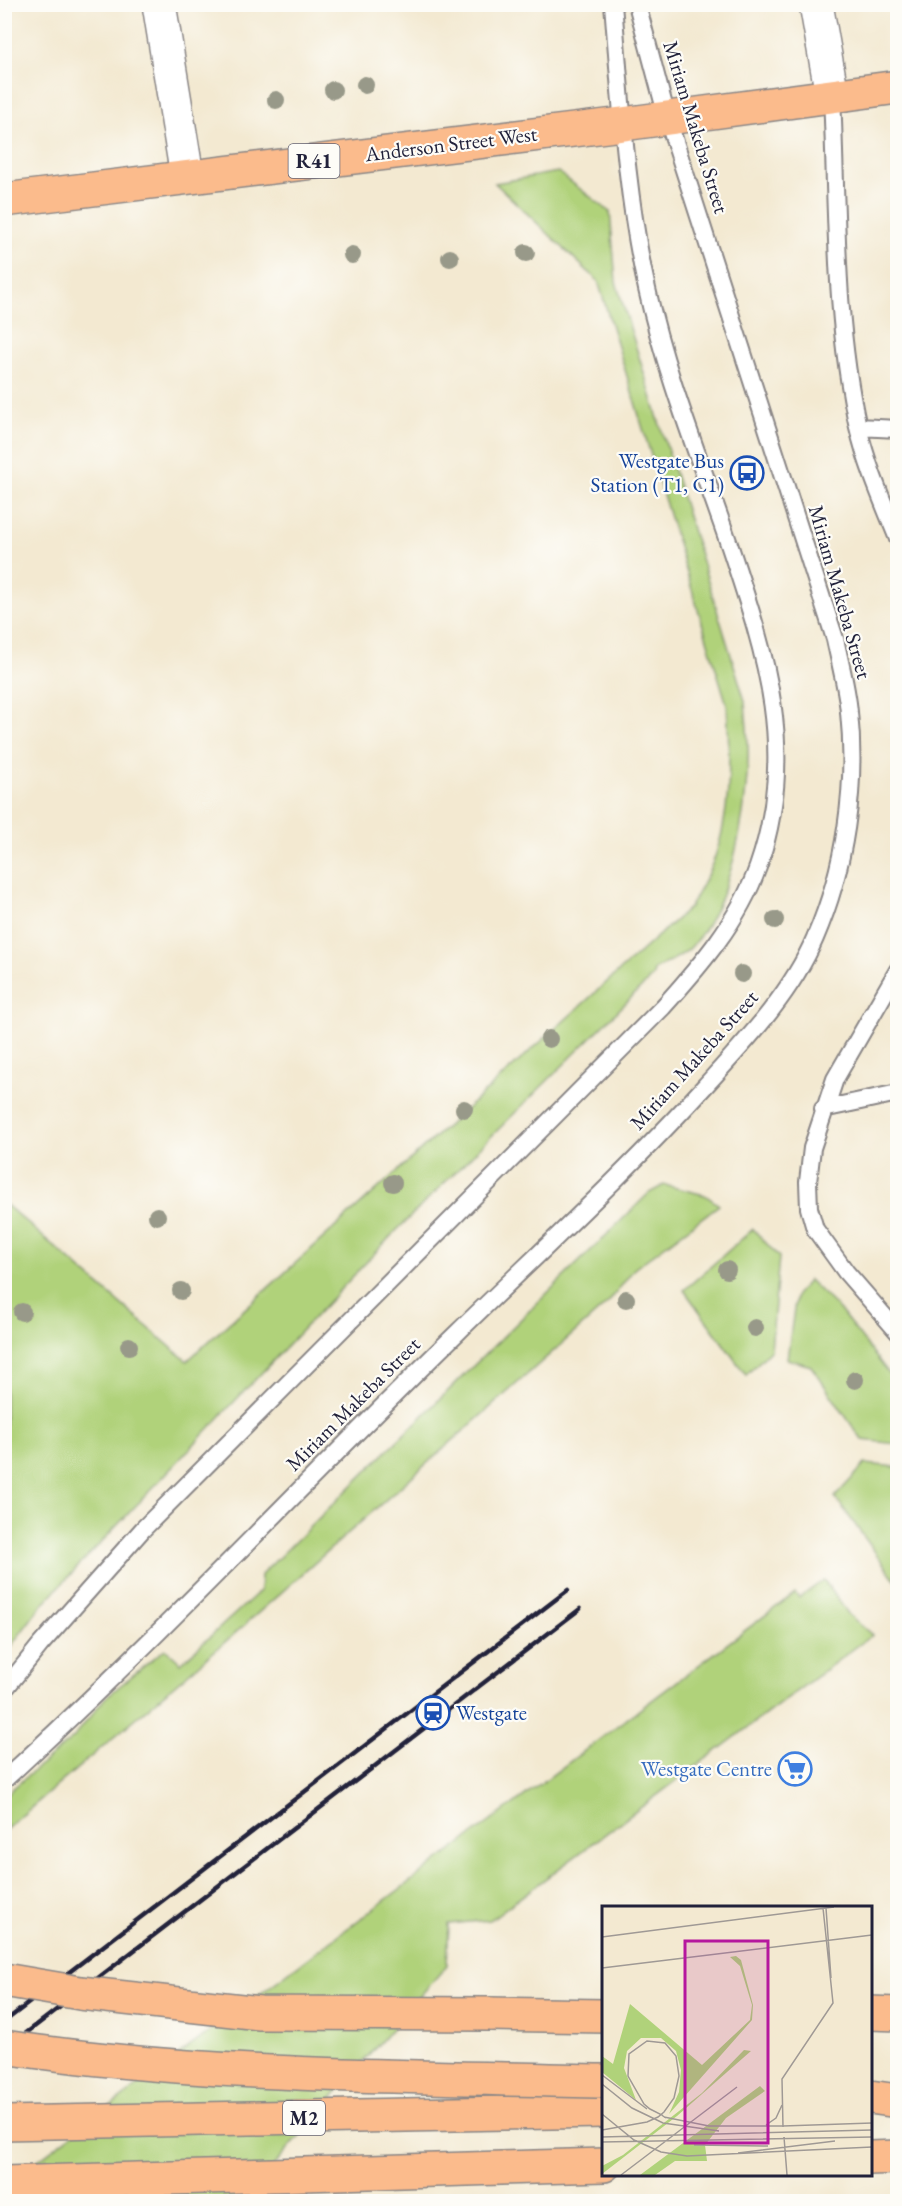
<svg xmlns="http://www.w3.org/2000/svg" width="902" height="2206" font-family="'EB Garamond',serif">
<rect width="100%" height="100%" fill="#fdfcf7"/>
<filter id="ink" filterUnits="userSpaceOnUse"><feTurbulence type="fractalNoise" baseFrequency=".0167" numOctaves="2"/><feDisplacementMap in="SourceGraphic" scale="12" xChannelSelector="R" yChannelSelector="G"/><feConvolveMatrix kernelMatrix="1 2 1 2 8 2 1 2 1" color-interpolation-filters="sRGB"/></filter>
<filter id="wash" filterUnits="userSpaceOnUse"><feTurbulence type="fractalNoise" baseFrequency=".008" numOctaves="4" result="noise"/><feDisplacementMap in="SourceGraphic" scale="24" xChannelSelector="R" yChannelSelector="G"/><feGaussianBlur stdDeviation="1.35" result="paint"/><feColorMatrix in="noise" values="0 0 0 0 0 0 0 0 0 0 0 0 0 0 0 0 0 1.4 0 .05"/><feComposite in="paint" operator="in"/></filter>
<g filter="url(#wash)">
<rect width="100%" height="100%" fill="#f3e9d1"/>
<path fill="#b0d27a" stroke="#697a5a" stroke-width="1.5" d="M558 172 610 212 616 282 745 701C746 721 749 741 748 761 745 820 732 900 692 946 684 956 665 963 654 970L653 976 392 1235 41 1606 5 1654V1204L187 1361 690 907C697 893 707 878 713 862 732 813 730 756 727 705L598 281 495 183Z
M664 1185 705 1195 719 1205 634 1269 609 1302 231 1637 5 1830V1795L74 1737 105 1698 165 1649 181 1663 260 1591 261 1575 649 1193Z
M753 1229 779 1257 771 1350 746 1375 684 1290Z
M809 1280 839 1309 897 1384V1444L862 1440 811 1366 787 1359 796 1295Z
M865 1464 897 1467 896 1581 835 1497Z
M824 1580 849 1615 872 1635 490 1920 449 1924 447 1965 243 2201 5 2202V2185L795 1593 799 1598Z"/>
</g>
<g filter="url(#ink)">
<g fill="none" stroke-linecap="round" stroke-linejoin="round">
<defs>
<path id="lane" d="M832 95C837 204 834 321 858 427 867 466 883 502 898 539
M858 427 898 429
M898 970 835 1079 812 1148 808 1182 809 1208 815 1229 846 1272 898 1332
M823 1109 898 1093
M4 1690 41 1644 143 1529 663 1007C700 966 739 921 758 867 798 753 766 655 730 547 701 462 666 376 647 289 626 196 621 99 613 4
M4 1780C161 1636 306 1480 458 1332 541 1251 627 1172 705 1086 746 1041 791 994 815 938 845 869 857 786 849 712 847 688 840 663 835 639L667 117 637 4"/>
<path id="street" d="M159 4 187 176
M816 4 832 95"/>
<path id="primary" d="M4 200 623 124 898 87"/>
<path id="highway" d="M870 2013 898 2014
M490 2014 604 2016
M870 2097 898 2101
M4 2123 604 2111
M870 2158 898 2157
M4 2183 604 2165"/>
</defs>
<use href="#lane" stroke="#8a8686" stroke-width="20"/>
<use href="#street" stroke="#8a8686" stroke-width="36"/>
<use href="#primary" stroke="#8a8686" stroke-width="36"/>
<use href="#highway" stroke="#8a8686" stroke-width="36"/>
<use href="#lane" stroke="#fff" stroke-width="16"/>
<use href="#street" stroke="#fff" stroke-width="33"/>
<use href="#primary" stroke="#fbbb8c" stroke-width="33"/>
<use href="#highway" stroke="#fbbb8c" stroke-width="33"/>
<path stroke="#22223b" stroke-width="4.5" d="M4 2022 568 1590
M4 2050 580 1609"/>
<defs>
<path id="highway-bridge" d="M4 1980 80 1993 260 2013 490 2014
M4 2047C203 2077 403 2076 604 2081"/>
</defs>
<use href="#highway-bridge" stroke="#8a8686" stroke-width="36" stroke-linecap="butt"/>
<use href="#highway-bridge" stroke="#fbbb8c" stroke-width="33"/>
</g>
<g fill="#989989">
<circle cx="365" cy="85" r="9"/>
<circle cx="333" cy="90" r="9"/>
<circle cx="276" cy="100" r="9"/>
<circle cx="526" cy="253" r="9"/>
<circle cx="352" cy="255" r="9"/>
<circle cx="450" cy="258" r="9"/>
<circle cx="775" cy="920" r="9"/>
<circle cx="742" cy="974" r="9"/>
<circle cx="549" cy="1039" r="9"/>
<circle cx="464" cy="1109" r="9"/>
<circle cx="393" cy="1183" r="9"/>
<circle cx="157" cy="1216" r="9"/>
<circle cx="727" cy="1270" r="9"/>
<circle cx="181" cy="1291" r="9"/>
<circle cx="626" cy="1299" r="9"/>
<circle cx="22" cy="1312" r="9"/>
<circle cx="755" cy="1328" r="9"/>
<circle cx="129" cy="1346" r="9"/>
<circle cx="855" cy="1380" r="9"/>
</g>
</g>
<defs>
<symbol id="bus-ring" viewBox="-11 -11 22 22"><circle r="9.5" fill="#fdfcf7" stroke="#1a4fb4" stroke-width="1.5"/><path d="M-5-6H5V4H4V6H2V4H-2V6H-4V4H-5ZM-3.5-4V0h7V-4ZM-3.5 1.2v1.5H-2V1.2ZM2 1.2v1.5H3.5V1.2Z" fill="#1a4fb4"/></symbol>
<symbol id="station-ring" viewBox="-11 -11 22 22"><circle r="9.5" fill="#fdfcf7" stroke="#1a4fb4" stroke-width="1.5"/><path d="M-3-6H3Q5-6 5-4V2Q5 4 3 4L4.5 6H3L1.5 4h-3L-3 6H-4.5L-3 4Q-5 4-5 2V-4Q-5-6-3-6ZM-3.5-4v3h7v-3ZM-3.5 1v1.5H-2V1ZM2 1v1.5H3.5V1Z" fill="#1a4fb4"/></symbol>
<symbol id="supermarket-ring" viewBox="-11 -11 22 22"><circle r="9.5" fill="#fdfcf7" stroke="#3f7fe0" stroke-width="1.5"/><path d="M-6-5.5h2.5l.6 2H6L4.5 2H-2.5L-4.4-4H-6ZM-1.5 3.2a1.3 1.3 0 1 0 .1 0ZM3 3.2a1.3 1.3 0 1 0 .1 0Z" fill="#3f7fe0"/></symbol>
</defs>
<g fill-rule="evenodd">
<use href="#bus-ring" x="728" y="454" width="38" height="38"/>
<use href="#station-ring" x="414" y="1694" width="38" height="38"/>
<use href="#supermarket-ring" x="776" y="1750" width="38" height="38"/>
</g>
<g text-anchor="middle" stroke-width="4.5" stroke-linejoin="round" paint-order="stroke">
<g fill="#fdfcf7" stroke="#646373" stroke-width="1.5">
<rect x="288.5" y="144" width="51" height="34" rx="4.5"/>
<rect x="283" y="2101" width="42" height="34" rx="4.5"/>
</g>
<g font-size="20" font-weight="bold" fill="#22223b">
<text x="314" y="168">R41</text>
<text x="304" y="2125">M2</text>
</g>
<g font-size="21" fill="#22223b" stroke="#fdfcf7">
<text transform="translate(696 127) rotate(73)" y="7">Miriam Makeba Street</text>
<text transform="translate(451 144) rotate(-7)" y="7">Anderson Street West</text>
<text transform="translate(840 592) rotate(74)" y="7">Miriam Makeba Street</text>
<text transform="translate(694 1060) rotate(-48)" y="7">Miriam Makeba Street</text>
<text transform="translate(353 1404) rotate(-45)" y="7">Miriam Makeba Street</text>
</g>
<g font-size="21" fill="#164399" stroke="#fdfcf7" text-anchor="end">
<text x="724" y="468">Westgate Bus<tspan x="724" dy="24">Station (T1, C1)</tspan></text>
<text x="456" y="1720" text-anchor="start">Westgate</text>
</g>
<g font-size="21" fill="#366cbe" stroke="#fdfcf7" text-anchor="end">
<text x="772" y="1776">Westgate Centre</text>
</g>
</g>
<g transform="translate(602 1906)">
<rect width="270" height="270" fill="#f3e9d1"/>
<path d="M134 50 139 54 151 99 150 114 67 208 77 186 79 164 74 145 59 132H39L25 145 22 162 34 194 0 166V150L11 158 28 98 100 159 148 114 150 99 138 60 128 51ZM142 144 149 145 75 210 0 268V260L21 249 100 187ZM158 180 163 185 124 212 103 239 105 255H73L53 269H38Z" fill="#b0d27a"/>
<path fill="none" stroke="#9f9995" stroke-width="1.5" d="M224 2 229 72M0 31 232 1M0 62 270 29M0 169 45 203M0 178 30 202 61 217 117 225M0 208 32 234 59 246 85 250 270 241M62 211 107 220H181M164 219 174 212 180 199M181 220 270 217M181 221 180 173 231 97 221 2M0 224 45 216 56 211 62 206 72 192 77 170 74 150 63 137 45 135 27 148 26 170 42 198 48 203 60 209 61 210 64 212M0 231 270 224M182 231 185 269M0 236 270 231M92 239 166 240M136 247 233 235M19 269 135 181"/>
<path fill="#b5179e" fill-opacity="0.15" stroke="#b5179e" stroke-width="3" d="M83 35H166V237H83Z"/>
<rect width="270" height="270" fill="none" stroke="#22223b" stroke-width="3"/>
</g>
<rect width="902" height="2206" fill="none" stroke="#fdfcf7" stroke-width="24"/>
</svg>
